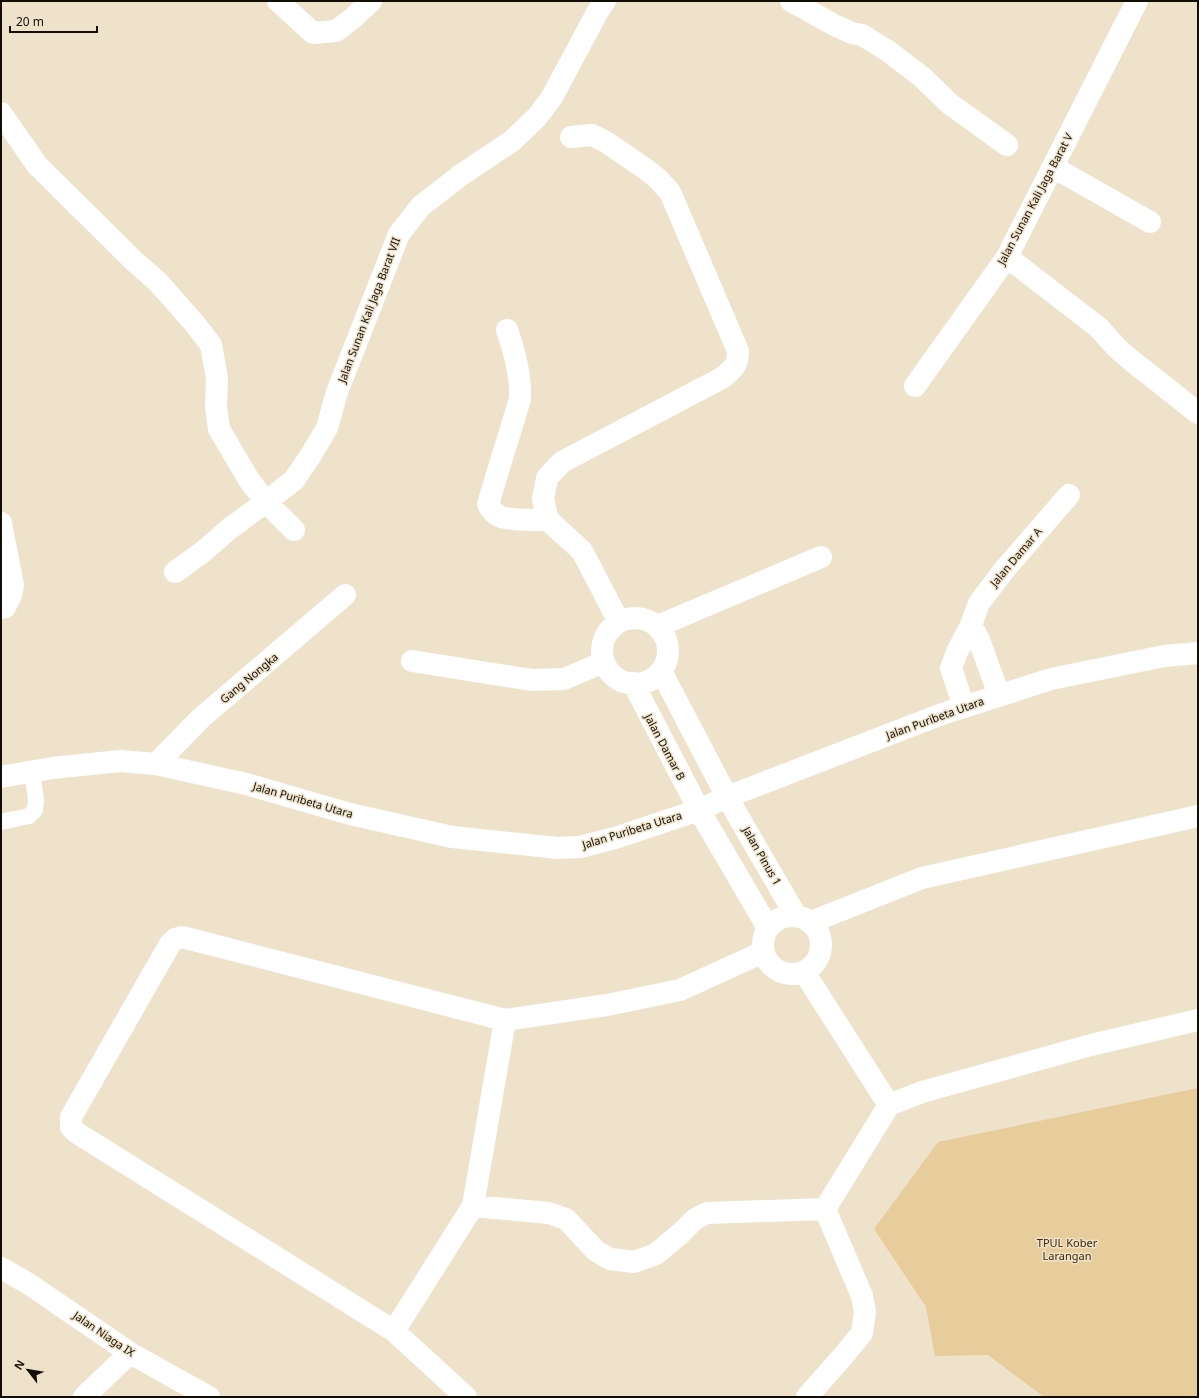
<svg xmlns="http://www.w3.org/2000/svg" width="1199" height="1398" font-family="'Noto Sans',sans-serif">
<rect width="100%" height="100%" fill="#efe2ca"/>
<path fill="#e7cc9c" d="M1198 1088V1397H1044L988 1355 935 1356 926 1307 874 1229 938 1142Z"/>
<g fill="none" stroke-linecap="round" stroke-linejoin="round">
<path stroke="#fff" stroke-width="16" d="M1 822 29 816 35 810 36 800 32 771"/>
<path stroke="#fff" stroke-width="22" d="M278 1 313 33 336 31 353 18 371 1
M791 1 834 25 852 33 862 35 888 51 922 77 950 104 1007 145
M1 113 37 165 134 261 158 282 195 324 211 345 217 378 216 407 219 429 249 480 266 502 294 530
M571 137 592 135 606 142 647 170 658 179 670 192 738 351C738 366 733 369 722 378L562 462 547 478 543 499 548 520 582 551 619 622
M1053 167 1150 222
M1007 257 1098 327 1117 348 1132 361 1198 413
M507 330C514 350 521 378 520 399L488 504C491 510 494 514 501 517 509 520 537 520 548 520
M915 386 1007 257 1137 1
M1 523 13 585 11 595 5 607 1 608
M175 572 204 551 229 529 266 502 294 480 311 455 327 428 337 392 399 234 421 206 461 175 512 141 537 117 552 97 598 11 605 1
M602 651a33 33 0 1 1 66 0a33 33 0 1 1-66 0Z
M971 625 979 640 999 695
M658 626 821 557
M412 661 532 680 564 679 604 662
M661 671 727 797 796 916
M633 683 699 810 768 928
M964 707 951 668 957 652 971 625 979 603 1005 569 1069 495
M156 764 201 718 345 595
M763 945a29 29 0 1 1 58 0a29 29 0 1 1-58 0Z
M811 922 922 878 1198 816
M804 972 889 1105 922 1092 1091 1045 1198 1020
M473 1206 549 1213 566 1219 596 1251 610 1259 634 1262 656 1254 681 1233 695 1219 707 1213 825 1209
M1 1268 29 1284 130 1353 209 1397
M394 1331 473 1206 505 1020
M84 1397 130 1353
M466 1397 394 1331 77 1133 71 1127V1117L170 944 175 939 182 937 505 1020 607 1005 680 990 763 952
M807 1397 844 1355 862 1333 865 1312 862 1296 825 1209 889 1105"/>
<path stroke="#fff" stroke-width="22" d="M1 777 52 768 120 761 156 764 246 784 350 814 452 837 558 848 580 847 615 838 699 810 727 797 942 714 1051 679 1164 656 1198 653"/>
</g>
<g text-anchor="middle" stroke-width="3" stroke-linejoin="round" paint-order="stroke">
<g font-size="11" fill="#120e06" stroke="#efe2ca">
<text transform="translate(1035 199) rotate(-62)" y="4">Jalan Sunan Kali Jaga Barat V</text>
<text transform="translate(369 310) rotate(-69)" y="4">Jalan Sunan Kali Jaga Barat VII</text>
<text transform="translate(1016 557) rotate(-50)" y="4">Jalan Damar A</text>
<text transform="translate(249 678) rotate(-40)" y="4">Gang Nongka</text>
<text transform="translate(935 718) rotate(-20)" y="4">Jalan Puribeta Utara</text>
<text transform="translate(665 747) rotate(62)" y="4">Jalan Damar B</text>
<text transform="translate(303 800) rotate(16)" y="4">Jalan Puribeta Utara</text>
<text transform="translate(632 830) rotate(-17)" y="4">Jalan Puribeta Utara</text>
<text transform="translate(762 856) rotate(60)" y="4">Jalan Pinus 1</text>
<text transform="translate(104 1334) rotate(34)" y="4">Jalan Niaga IX</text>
</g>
<g font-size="11" fill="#3a2904" stroke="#efe2ca">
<text x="1067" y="1247">TPUL Kober<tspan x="1067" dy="13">Larangan</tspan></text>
</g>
</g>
<rect width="1199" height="1398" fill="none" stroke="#120e06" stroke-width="4"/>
<g transform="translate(28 1370) rotate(301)" stroke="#efe2ca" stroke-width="3" paint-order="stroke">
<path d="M0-3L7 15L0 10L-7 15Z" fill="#120e06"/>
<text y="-6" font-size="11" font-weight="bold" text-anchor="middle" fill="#120e06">N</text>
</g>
<path d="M10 26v6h87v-6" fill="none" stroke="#120e06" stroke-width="2"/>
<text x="16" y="26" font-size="12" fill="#120e06" stroke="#efe2ca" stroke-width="3" paint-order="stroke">20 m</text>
</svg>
